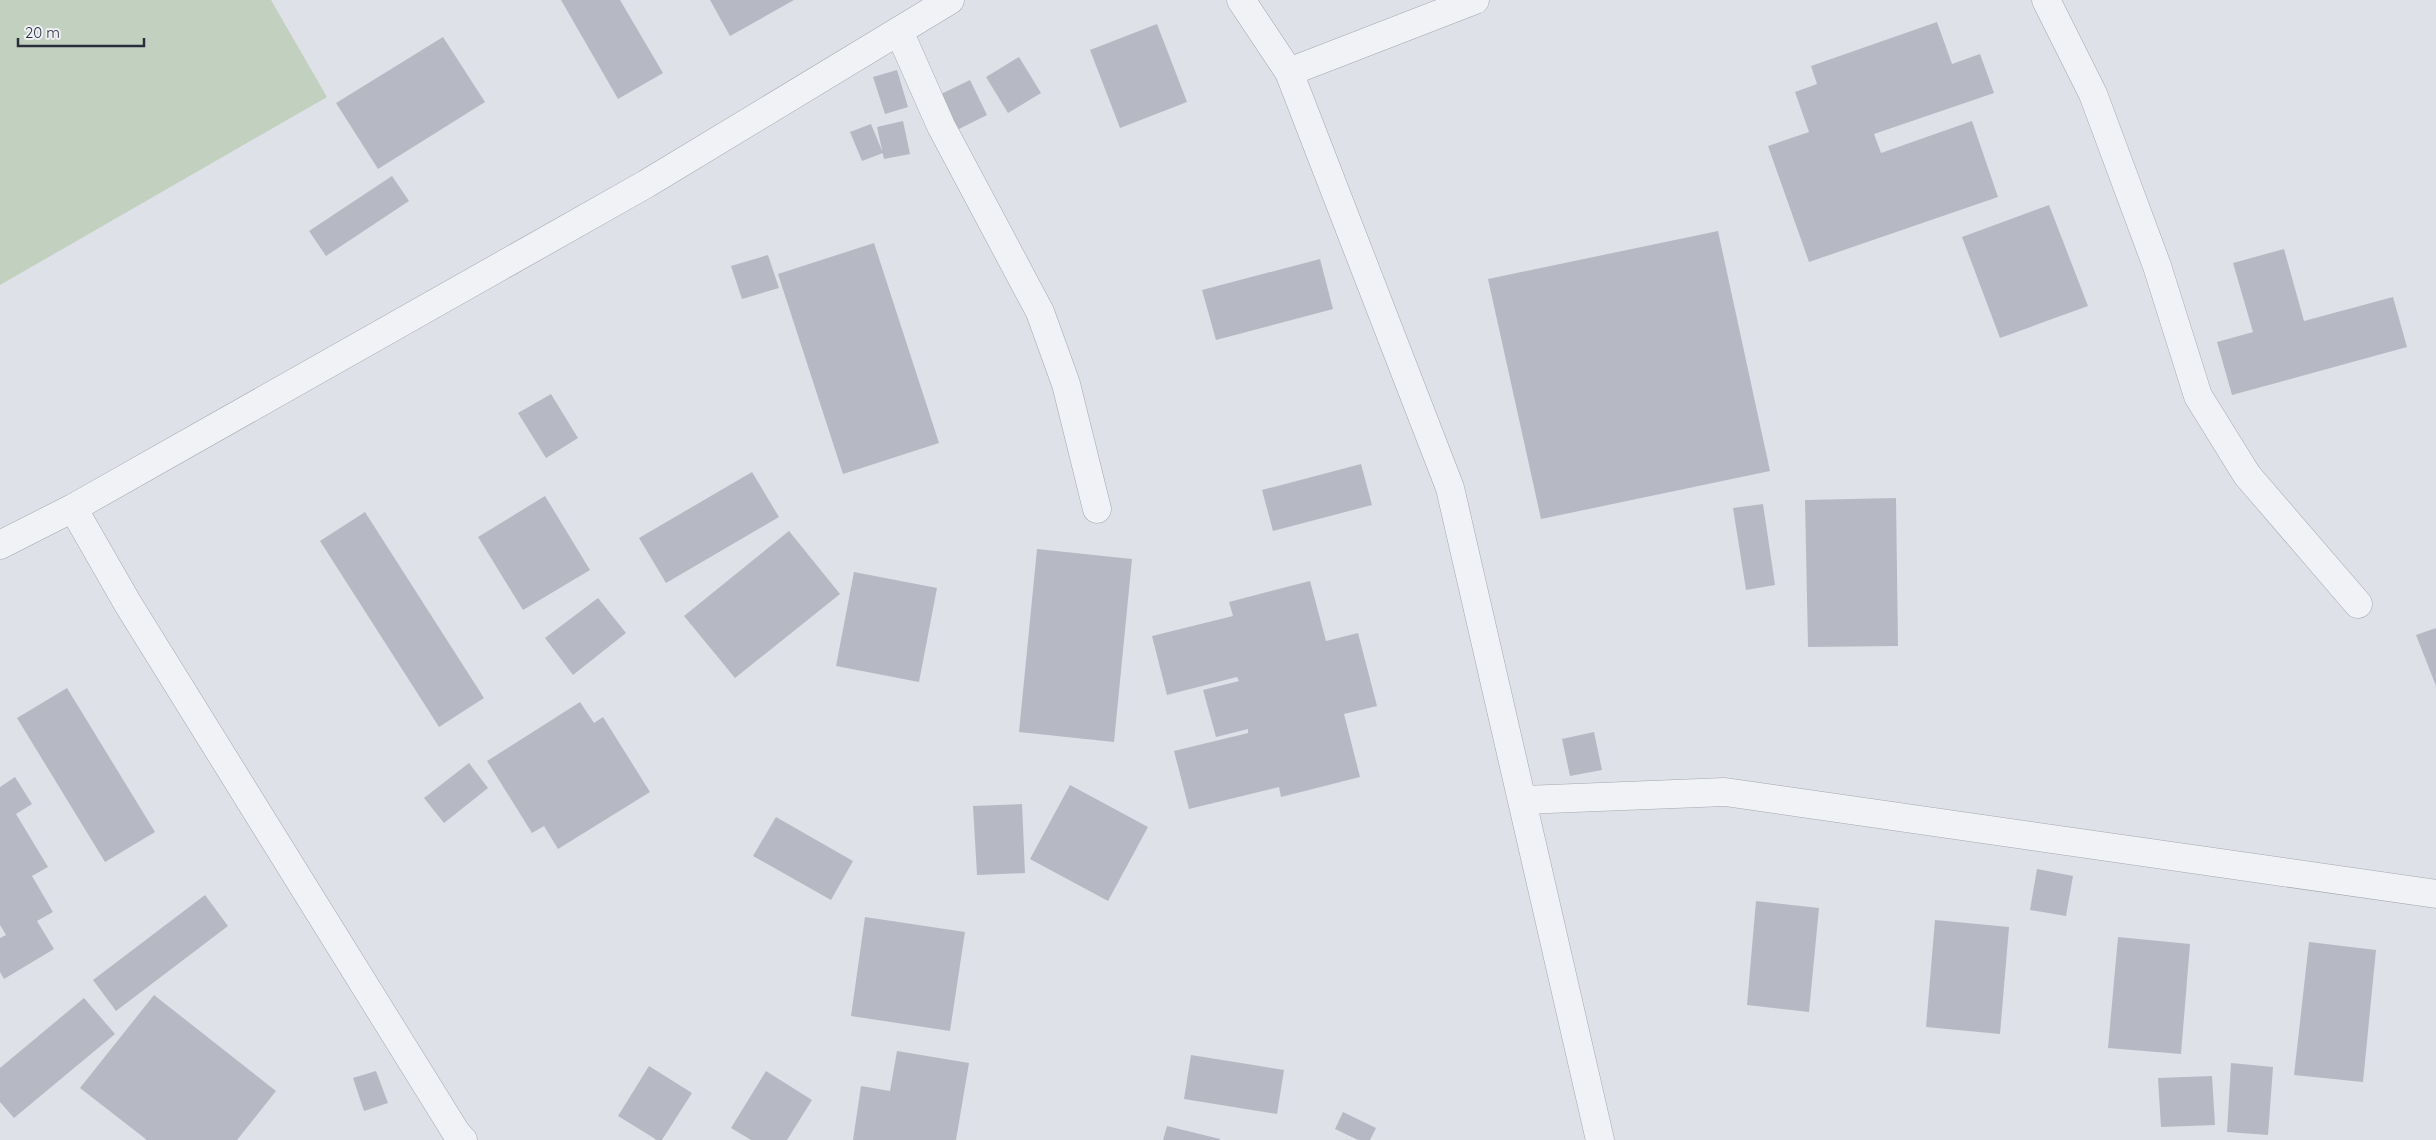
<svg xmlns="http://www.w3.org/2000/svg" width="2436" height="1140" font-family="Quicksand,sans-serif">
<rect width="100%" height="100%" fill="#dee1e7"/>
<path fill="#c2d0c0" d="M0 0H271L327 97 0 285Z"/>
<path fill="#b6b9c3" d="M561 0H620L663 73 618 99Z
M710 0H794L730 36Z
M1937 22 1952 64 1980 54 1994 93 1874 134 1881 153 1972 121 1998 197 1809 262 1768 146 1809 132 1795 92 1817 84 1811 66Z
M1157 24 1187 102 1120 128 1090 50Z
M443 37 485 102 378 169 336 103Z
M1019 57 1041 93 1008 113 986 77Z
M897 70 908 107 885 114 873 77Z
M970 80 987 115 957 130 939 95Z
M903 121 910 154 884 159 877 127Z
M871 124 883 153 862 161 850 132Z
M392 176 409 201 326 256 309 231Z
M2049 205 2088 306 2000 338 1962 237Z
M1718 231 1770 471 1541 519 1488 279Z
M874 243 939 443 843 474 778 274Z
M2284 249 2304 321 2393 297 2407 347 2232 395 2217 342 2253 332 2233 263Z
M768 255 779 288 742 299 731 266Z
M1320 259 1333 309 1216 340 1202 290Z
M551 394 578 438 546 458 518 413Z
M1361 464 1372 505 1273 531 1262 490Z
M752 472 779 517 666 583 639 538Z
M545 496 590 570 523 610 478 537Z
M1896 498 1898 646 1808 647 1805 500Z
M1763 504 1775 585 1746 590 1733 508Z
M365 512 484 698 439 727 320 541Z
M789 531 840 594 735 678 684 616Z
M1037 549 1132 559 1114 742 1019 732Z
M854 572 937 588 919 682 836 666Z
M1310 581 1326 641 1358 633 1377 706 1344 714 1360 777 1281 797 1279 787 1189 809 1174 751 1248 733V729L1216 737 1203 690 1239 681 1237 677 1167 695 1152 636 1233 616 1229 602Z
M598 598 626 633 573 675 545 638Z
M2436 628V686L2416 635Z
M67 688 155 832 105 862 17 718Z
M580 702 594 723 603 717 650 792 558 849 544 826 532 833 487 761Z
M1594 732 1602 770 1570 776 1562 739Z
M469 763 488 788 444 823 424 798Z
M15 777 32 804 16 814 48 867 32 876 53 912 37 921 54 949 4 979 0 972V938L6 935 0 925V787Z
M1070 785 1148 827 1108 901 1030 859Z
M1022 804 1025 873 977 875 973 806Z
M776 817 853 861 831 900 753 856Z
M2037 869 2073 876 2066 916 2030 910Z
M205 895 228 926 116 1011 93 980Z
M1756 901 1819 908 1809 1012 1747 1005Z
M865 917 965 932 950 1031 851 1016Z
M1935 920 2009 927 2000 1034 1926 1027Z
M2118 937 2190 944 2181 1054 2108 1048Z
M2309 942 2376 950 2363 1082 2294 1075Z
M154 995 276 1091 237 1140H147L80 1088Z
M84 998 115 1034 14 1118 0 1102V1068Z
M897 1051 969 1063 956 1140H853L861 1086 890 1091Z
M1191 1055 1284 1070 1277 1114 1184 1099Z
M2231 1063 2273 1067 2268 1135 2227 1132Z
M649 1066 692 1093 662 1140H657L618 1116Z
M376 1071 388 1103 364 1111 353 1078Z
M766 1071 812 1100 787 1140H751L731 1128Z
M2212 1076 2215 1125 2161 1127 2158 1078Z
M1343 1112 1376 1128 1370 1140H1358L1335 1129Z
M1167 1126 1220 1139V1140H1163Z"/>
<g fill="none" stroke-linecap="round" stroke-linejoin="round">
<defs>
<path id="street" d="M1241 0 1289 72 1450 488 1600 1140
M2046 0 2093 94 2157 266 2198 396 2247 475 2358 604
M899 31 941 126 1040 312 1066 384 1097 509
M1289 72 1475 0
M73 508 128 604 457 1134 463 1140
M0 545 73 508 646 184 950 0
M1522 800 1725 792 2436 894"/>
</defs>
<use href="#street" stroke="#a4a7b0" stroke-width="29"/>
<use href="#street" stroke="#f1f2f5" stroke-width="28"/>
</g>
<path d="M18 38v8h126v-8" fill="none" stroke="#292d3c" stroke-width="2.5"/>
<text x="25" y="38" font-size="15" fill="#292d3c" stroke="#eef0f4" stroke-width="4" paint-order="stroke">20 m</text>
</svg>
